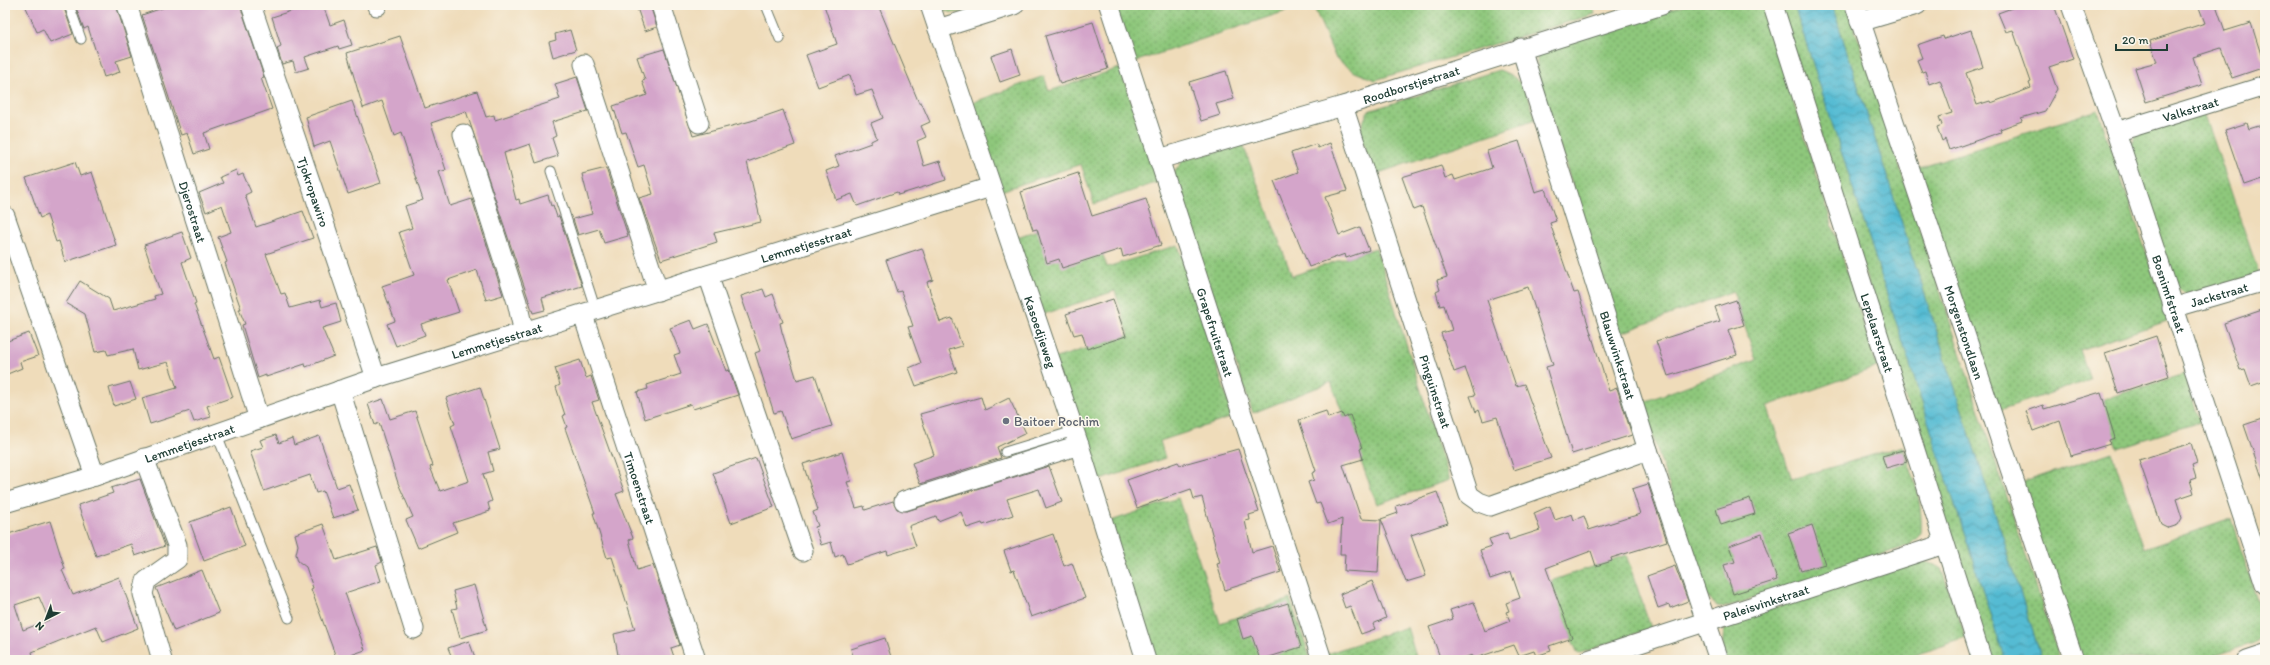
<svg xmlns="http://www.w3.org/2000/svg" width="2270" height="665" font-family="Itim,sans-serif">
<defs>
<pattern id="grass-dots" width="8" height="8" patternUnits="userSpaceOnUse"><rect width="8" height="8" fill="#8ec77b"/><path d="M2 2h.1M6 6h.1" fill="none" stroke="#73a366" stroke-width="1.8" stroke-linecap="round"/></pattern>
<pattern id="water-waves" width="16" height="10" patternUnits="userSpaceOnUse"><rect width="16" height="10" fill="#55bbd3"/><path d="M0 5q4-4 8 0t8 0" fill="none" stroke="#4699ac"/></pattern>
</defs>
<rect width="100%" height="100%" fill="#fbf7ec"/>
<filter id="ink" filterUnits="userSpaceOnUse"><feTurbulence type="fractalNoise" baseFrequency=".025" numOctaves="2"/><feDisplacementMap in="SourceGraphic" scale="8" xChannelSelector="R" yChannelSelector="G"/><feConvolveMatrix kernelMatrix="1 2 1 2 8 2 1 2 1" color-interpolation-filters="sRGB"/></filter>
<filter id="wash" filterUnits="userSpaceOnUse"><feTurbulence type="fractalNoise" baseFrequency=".012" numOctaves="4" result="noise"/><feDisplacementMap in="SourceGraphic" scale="16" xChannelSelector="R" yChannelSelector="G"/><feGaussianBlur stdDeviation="0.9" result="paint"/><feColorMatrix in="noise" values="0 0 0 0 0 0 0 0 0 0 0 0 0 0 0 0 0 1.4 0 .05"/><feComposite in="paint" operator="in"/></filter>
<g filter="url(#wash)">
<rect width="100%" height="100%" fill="#efdcba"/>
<path fill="url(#grass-dots)" stroke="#568258" d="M939 5H983C970 9 949 20 939 5Z
M1114 5H1304L1134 62Z
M1313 5H1592L1595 14 1375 80 1355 72 1336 59Z
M1686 5H1763L1877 367 1767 406 1792 479 1903 446C1913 475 1923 502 1921 534L1910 545 1728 607 1717 606 1708 598 1641 403 1756 360 1733 291 1619 334 1537 73V57L1544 49Z
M1779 5H1794L2005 660H1989Z
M1832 5H1847L2060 660H2042Z
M1120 68 1158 182 1094 204 1081 164 998 192 969 104 1044 76 1049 91Z
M1499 70C1526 79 1527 95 1536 119L1373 175 1359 132 1368 111Z
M2098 110 2169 320 2080 350 2090 380 1996 411 1916 168Z
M2204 112 2259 274 2188 295 2173 286 2129 150 2137 134Z
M1243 145 1292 276 1376 248 1449 480 1377 504 1331 382 1253 413 1175 188 1174 173 1183 160Z
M1088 213 1107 267 1178 245 1233 417 1160 441 1165 458 1095 482 1053 359 1129 335 1115 291 1038 316 1011 239Z
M2184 374 2200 422 2117 448 2101 400Z
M2112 452 2144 549 2231 519 2265 624 2263 636 2254 643 2201 660H2076L2018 484Z
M1178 498 1220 623 1290 599 1311 660H1151L1108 522Z
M1626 555 1651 628 1578 654 1548 582Z
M1915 562H1930L1941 568 1966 638 1900 660H1726C1722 645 1721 637 1728 623Z
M1407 627 1417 660H1327L1326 654Z"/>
<path fill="url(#water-waves)" stroke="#3a7c84" d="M1794 5H1832L2042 660H2005Z"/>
<g id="blocks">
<path fill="#d4a5ca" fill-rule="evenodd" d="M25 5H63L73 34 50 43 43 29 37 32Z
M75 5H116L132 56 116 61 120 72 104 77 88 27 84 29Z
M171 5H240L264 77 261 78 272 109 204 133 209 149 194 154 187 133 181 135 142 15Z
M310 5H323L330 25 344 20 352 45 339 49 338 46 305 57 309 68 296 72 293 61 282 64 277 48 281 46 272 17Z
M636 5H650L657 27 645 31Z
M824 5H878L919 103 921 102 930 122 921 126 926 137 917 141 924 166 940 161 946 180 898 195 897 192 857 206 852 194 836 200 826 171 839 166 835 156 871 143V141L877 138 871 123 883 118 872 90 856 95 850 75 818 87 806 55 837 44Z
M2020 5H2054L2073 59 2049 67 2057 89 2045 111 2021 118 2022 121 2000 129 2001 132 1949 150 1945 139 1942 141 1937 127 1942 125 1939 117 1952 113 1940 80 1929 84 1925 71 1922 72 1917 60 1922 58 1917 45 1943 36 1944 39 1971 30 1983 67 1966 73 1977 105 1990 101 1991 103 2031 88 2029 83 2031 82 2013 30 2006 32 1998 13Z
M2198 5H2216L2225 31 2251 23 2265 67 2232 78 2221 48 2193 57 2202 85 2146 102 2135 68 2157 62 2150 41 2205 23Z
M1093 22 1108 69 1060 84 1045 36Z
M570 30 576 50 553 57 549 42 556 40 555 34Z
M400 36 425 108 477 91 486 117 494 115 495 120 560 99 555 84 577 77 588 111 552 122 556 136 552 138 558 156 536 163 530 144 504 153 516 200 519 199 520 204 548 195 551 206 553 205 557 217 559 216 582 286 542 298 545 310 533 313 466 111 431 123 446 170 439 172 450 206 472 199 503 295 486 300 477 270 448 280 459 312 421 324 425 335 396 346 387 324 395 321 382 286 414 275 399 232 412 228 405 206 423 200 401 133 394 136 382 101 363 108 347 53Z
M664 49 693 136 751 121 783 110 795 145 747 162 761 222 714 233 717 242 661 260 639 198 653 194 644 165 638 167 626 132 622 133 613 106 647 95 642 81 645 80 637 57Z
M1012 49 1020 75 1000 82 991 56Z
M1226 71 1234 99 1216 104 1220 115 1201 121 1189 82Z
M352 101 381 183 348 194 330 141 314 147 306 117Z
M2247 123 2249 129 2265 124V178L2244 185 2225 130Z
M1519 141 1535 192 1545 189 1556 221 1550 223 1574 293 1578 292 1609 391 1617 388 1632 435 1572 454 1546 367 1553 365 1528 287 1487 300 1516 386 1524 384 1551 458 1514 470 1497 417 1483 421 1479 410 1476 412 1470 396 1475 395 1465 368 1454 372 1441 333 1452 330 1444 305 1440 306 1436 292 1440 290 1437 280 1447 277 1422 207 1414 210 1402 177 1441 165 1445 178 1453 175 1455 180 1492 168 1487 151Z
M1330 143 1347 191 1325 197 1339 235 1360 227 1369 250 1346 258 1345 254 1309 267 1274 181 1298 172 1291 153 1316 144 1318 148Z
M75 162 80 176 92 172 116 245 65 262 59 241 56 242 47 215 40 218 26 178Z
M606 168 628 236 604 243 599 229 578 235 573 219 592 214 582 174Z
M236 170 238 176 243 174 251 192 245 195 256 227 303 211 313 238 266 254 281 294 285 293 290 308 320 300 322 307 336 303 341 322 322 328 334 356 306 367 305 364 266 377V375L258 378 242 325 245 324 239 309H241L225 263 227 262 218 237 231 232 222 205 206 212 199 193 223 183 220 177Z
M1078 173 1092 216 1146 199 1161 245 1123 257 1121 249 1062 268 1059 259 1047 263 1037 229 1033 230 1021 192Z
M182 232 191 258 182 262 196 303 194 304 214 359 219 357 233 397 207 406 211 417 194 422 190 411 150 424 142 398 177 388 168 362 138 370 133 349 108 355 106 350 95 352 85 314 66 303 80 281 109 299 113 311 155 299 154 296 161 294 144 245Z
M922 248 933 280 927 282 940 322 952 318 962 346 949 350 957 372 916 386 909 368 921 363 908 327 913 326 901 291 897 292 886 260Z
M763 289 766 297 773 294 783 322 780 323 782 332 797 380 815 375 832 426 791 439 781 411 774 413 755 353 760 351 741 296Z
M1113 299 1126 336 1087 349 1082 333 1074 335 1066 314Z
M1736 300 1744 325 1728 330 1737 355 1668 376 1656 341 1720 321 1715 307Z
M2265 309V381L2251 386 2245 369 2240 370 2224 323Z
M691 320 695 329 708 324 726 371 729 370 738 395 693 409 691 404 645 419 637 392 648 389 647 385 681 374 674 355 680 353 670 328Z
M29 333 38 356 20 362 22 368 5 375V342Z
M2156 336 2169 376 2118 393 2105 353Z
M580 360 586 378 591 376 599 400 592 402 624 491 616 494 633 538 629 540 637 570 653 565 680 645 671 648 675 660H619L614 634 635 629 612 557 607 558 593 513H595L565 428 567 427 563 416 565 415 556 387 560 385 555 368Z
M130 382 136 399 114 406 109 388Z
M480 387 500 449 488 452 493 471 483 474 492 501 488 503 490 511 453 523 457 532 418 548 406 520 413 517 398 483 379 423 375 425 368 404 383 399 390 419 415 411 433 466 430 467 440 491 469 481 451 426 455 424 446 398Z
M2101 392 2115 438 2109 440 2110 444 2071 456 2060 421 2033 431 2026 411 2043 405 2044 409Z
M981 397 985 410 1009 398 1026 433 997 447 1001 458 920 484 912 463 934 455 920 414Z
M1326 411 1328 418 1342 413 1344 418 1350 415 1362 448 1360 449 1363 459 1343 465 1361 519 1381 520 1378 573 1344 571 1345 554H1340L1342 519 1328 524 1320 503 1316 504 1308 482 1314 480 1312 473 1316 471 1299 420Z
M2265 418V480H2263L2244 425Z
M276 435 279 443 292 438 294 445 319 436 337 488 349 484 358 510 333 518 323 491 316 493 310 475 264 491 250 451 263 447 260 440Z
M2191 443 2197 463 2192 465 2196 478 2190 480 2194 493 2176 499 2182 518 2178 525 2169 528 2161 524 2139 460Z
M1238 449 1259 512 1249 515 1250 520 1245 521 1252 552 1272 546 1281 572 1225 590 1217 564 1220 563 1202 497 1194 499 1191 489 1137 508 1127 480 1178 462 1180 465Z
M1903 450 1907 462 1886 468 1882 456Z
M842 452 851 481 847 482 856 508 864 506 865 510 893 501 897 509 907 511 1049 466 1062 502 1046 508 1039 489 1007 499 1013 515 983 525 982 523 967 528 961 512 938 521 936 516 909 526 916 546 888 555 887 551 847 564 843 554 835 557 831 542 821 545 815 527 818 526 813 512 818 510 803 464Z
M756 458 774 507 731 523 713 473Z
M140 479 165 546 135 556 131 544 96 556 78 505 113 493 111 488Z
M1648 484 1667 541 1611 558 1612 561 1596 566 1591 551 1546 568 1572 638 1549 646 1551 651 1536 656 1534 651 1519 656 1514 645 1473 659 1472 655 1458 660H1441L1429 627 1453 619 1450 610 1474 602 1485 631 1510 621 1506 612 1509 611 1506 603 1520 598 1511 572 1490 579 1480 550 1492 546 1489 539 1507 533 1509 540 1540 530 1534 513 1550 506 1555 520 1572 514 1574 520 1584 516 1589 530 1640 514 1632 489Z
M1437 492 1448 523 1411 535 1426 576 1406 582 1381 519 1398 513 1396 506Z
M1750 498 1755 514 1721 525 1716 509Z
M231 507 245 546 204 561 190 522Z
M50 521 65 569 62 570 73 595 119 577 138 628 103 642 96 626 32 652 33 656 21 660H5V535ZM39 597 49 620 23 630 15 605Z
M323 524 336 560 377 547 382 562 376 565 381 581 345 593 365 650 337 660 311 589 313 588 306 567 298 561 296 554 298 545 295 534Z
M1812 525 1825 564 1801 571 1788 533Z
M1053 534 1064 566 1072 563 1085 598 1031 617 1014 570 1011 571 1004 551Z
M1762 534 1777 580 1733 594 1724 565 1735 562 1729 546Z
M1675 566 1688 601 1670 608 1669 604 1658 608 1647 576Z
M202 570 219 613 174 631 156 588Z
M1372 581 1386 618 1373 624 1375 629 1361 634 1350 606 1345 608 1340 594Z
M474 585 487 630 460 638 452 609 457 608 453 591Z
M1288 603 1301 647 1260 660 1252 636 1243 639 1237 619Z
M885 638 892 660H854L851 649Z
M469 641 476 660H453L448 648Z"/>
</g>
</g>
<g filter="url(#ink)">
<use href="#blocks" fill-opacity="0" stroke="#687563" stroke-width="1"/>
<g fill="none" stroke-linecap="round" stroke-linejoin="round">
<defs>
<path id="service" d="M69 5 81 39
M766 5 780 39
M551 171 596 311
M216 432 289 618
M1005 452 1074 431"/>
<g id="minor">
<path id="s1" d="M127 5 259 419"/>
<path id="s2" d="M251 5 376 378"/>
<path d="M377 5V6"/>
<path d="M661 5 699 123"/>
<path id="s3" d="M930 5 1079 445 1146 660"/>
<path id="s4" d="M1109 5 1322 660"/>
<path id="s5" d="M1773 5 1982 660"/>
<path id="s6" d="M1855 5 2074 660"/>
<path id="s7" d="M2071 5 2116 132 2265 584"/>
<path d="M1860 22 1917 5"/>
<path d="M938 29 1014 5"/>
<path id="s8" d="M1521 48 1648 450 1719 660"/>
<path d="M584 64 658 291"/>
<path id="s9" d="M1343 106 1469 495 1479 502 1490 506 1648 450"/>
<path id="s10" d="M2116 132 2265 86"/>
<path d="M463 134 517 302 524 333"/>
<path id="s11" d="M1159 159 1343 106 1662 5"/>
<path d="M5 216 95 476"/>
<path d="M708 275 803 551"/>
<path id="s12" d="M2172 308 2265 281"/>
<path id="s13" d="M583 315 696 660"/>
<path d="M340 390 414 629"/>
<path d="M144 458 177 545V559L146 581 143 594 162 660"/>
<path d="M904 501 1079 445"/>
<path id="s14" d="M5 503 95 476 376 378 991 187"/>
<path id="s15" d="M1588 660 1944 544"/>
<path d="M2247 660 2265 654"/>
</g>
</defs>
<use href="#service" stroke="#687563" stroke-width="11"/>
<use href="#minor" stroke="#687563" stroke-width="21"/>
<use href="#service" stroke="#fff" stroke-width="9"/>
<use href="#minor" stroke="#fff" stroke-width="19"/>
</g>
</g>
<circle fill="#6b7280" stroke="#fbf7ec" stroke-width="1.5" cx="1006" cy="421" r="4"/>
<g text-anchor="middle" stroke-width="3" stroke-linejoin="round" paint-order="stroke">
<g font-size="13" fill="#1f3d34" stroke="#fbf7ec">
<text dy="5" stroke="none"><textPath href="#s11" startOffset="263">Roodborstjestraat</textPath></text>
<text dy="5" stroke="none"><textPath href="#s10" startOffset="78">Valkstraat</textPath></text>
<text dy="5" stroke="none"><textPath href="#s2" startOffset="197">Tjokropawiro</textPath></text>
<text dy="5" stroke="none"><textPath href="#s1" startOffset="217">Djerostraat</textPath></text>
<text dy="5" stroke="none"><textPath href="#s14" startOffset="842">Lemmetjesstraat</textPath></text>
<text dy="5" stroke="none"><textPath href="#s7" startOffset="305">Bosnimfstraat</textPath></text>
<text dy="5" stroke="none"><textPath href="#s12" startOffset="49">Jackstraat</textPath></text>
<text dy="5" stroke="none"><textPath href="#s3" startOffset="345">Kasoedjieweg</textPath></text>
<text dy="5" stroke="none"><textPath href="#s4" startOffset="344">Grapefruitstraat</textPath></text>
<text dy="5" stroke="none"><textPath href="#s5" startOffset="344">Lepelaarstraat</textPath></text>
<text dy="5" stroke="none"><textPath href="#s6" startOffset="345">Morgenstondlaan</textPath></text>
<text dy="5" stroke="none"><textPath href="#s14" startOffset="518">Lemmetjesstraat</textPath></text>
<text dy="5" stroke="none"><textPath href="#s8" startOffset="322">Blauwvinkstraat</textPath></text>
<text dy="5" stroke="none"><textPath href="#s9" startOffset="300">Pinguinstraat</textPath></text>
<text dy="5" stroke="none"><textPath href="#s14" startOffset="194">Lemmetjesstraat</textPath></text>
<text dy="5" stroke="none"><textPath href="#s13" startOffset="182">Timoenstraat</textPath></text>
<text dy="5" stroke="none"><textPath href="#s15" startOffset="187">Paleisvinkstraat</textPath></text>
</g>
<g font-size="13" fill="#5b616d" stroke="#fbf7ec" text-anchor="start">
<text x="1014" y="426">Baitoer Rochim</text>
</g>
</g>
<rect width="2270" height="665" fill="none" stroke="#fbf7ec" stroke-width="20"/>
<g transform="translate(46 619) rotate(222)" stroke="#fbf7ec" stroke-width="3" paint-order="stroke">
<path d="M0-3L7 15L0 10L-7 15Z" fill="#1f3d34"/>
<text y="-6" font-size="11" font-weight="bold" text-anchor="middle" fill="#1f3d34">N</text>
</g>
<path d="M2116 44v6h51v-6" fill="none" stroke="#1f3d34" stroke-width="2"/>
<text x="2122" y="44" font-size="12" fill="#1f3d34" stroke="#fbf7ec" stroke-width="3" paint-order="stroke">20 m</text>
</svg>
